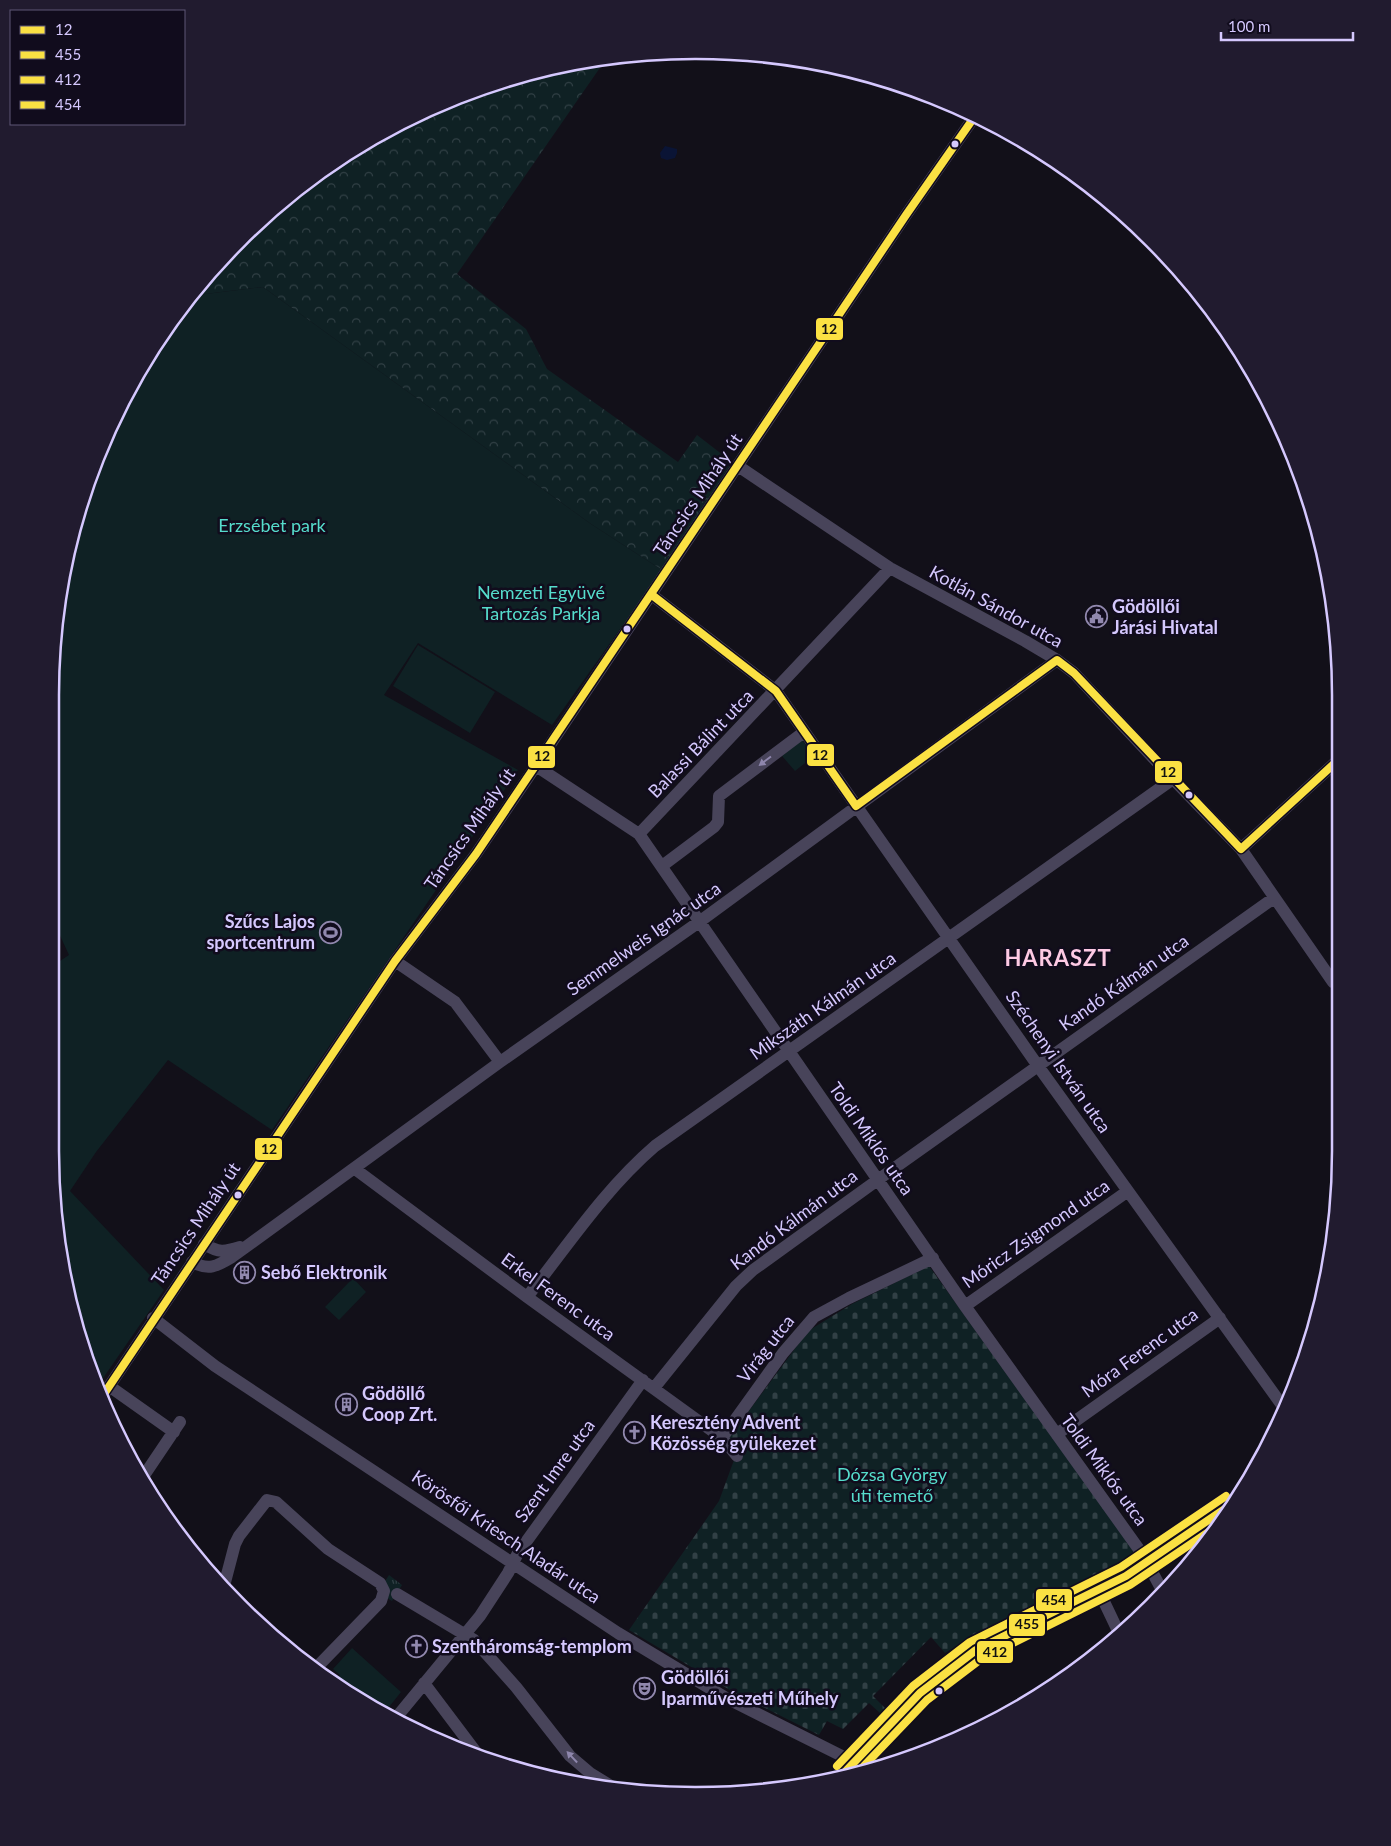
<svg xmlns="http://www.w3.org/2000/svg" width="1391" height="1846" font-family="Lato,sans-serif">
<defs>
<pattern id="grass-tufts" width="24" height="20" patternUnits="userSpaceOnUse" patternTransform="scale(1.25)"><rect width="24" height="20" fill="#0f2124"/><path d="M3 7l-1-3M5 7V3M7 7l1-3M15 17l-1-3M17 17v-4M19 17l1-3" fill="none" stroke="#314045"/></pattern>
<pattern id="forest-crowns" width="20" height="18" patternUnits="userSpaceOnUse" patternTransform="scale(1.25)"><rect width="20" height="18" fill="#0f2124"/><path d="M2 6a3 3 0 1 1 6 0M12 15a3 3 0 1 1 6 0" fill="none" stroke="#314045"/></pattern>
<pattern id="cemetery-stones" width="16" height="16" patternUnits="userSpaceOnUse" patternTransform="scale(1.25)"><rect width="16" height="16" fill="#0f2124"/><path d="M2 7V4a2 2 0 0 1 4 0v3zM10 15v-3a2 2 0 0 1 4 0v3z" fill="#314045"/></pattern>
</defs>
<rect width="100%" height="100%" fill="#121019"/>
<path fill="url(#grass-tufts)" d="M389 1575 402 1585 392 1601 387 1598 384 1583Z"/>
<path fill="url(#forest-crowns)" d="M606 59 457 274 526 329 547 369 678 462 697 435 732 462 662 570 591 524 263 287 189 296 239 239 337 159 448 99 569 62Z"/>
<path fill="url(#cemetery-stones)" d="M929 1266 1136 1554 1107 1571 969 1638 945 1653 931 1637 873 1696 886 1709 880 1713 869 1703 843 1729 827 1721 819 1735 735 1693 629 1630 719 1501 734 1460 729 1438 808 1331 852 1304Z"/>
<path fill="#0f2124" d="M263 287 591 524 662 570 552 725 418 643 384 695 518 770 272 1130 168 1060 96 1152 70 1191 164 1290 99 1384 72 1318 50 1151 51 967 69 955 51 916V654L72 528 116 410 183 303 189 296Z
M418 645 495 692 470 733 393 686Z
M802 740 814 756 795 771 782 756Z
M353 1278 366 1292 339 1320 325 1307Z
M352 1648 401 1692 385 1712 336 1680 340 1675 333 1669Z"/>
<path fill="#0a1435" d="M665 146 677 149V153L675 158 667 160 661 158 660 153Z"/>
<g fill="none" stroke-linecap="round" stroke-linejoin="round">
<path stroke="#48445a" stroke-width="12" d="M738 466 890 568 1025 641 1057 660 1074 673 1173 779 1241 849 1333 982
M652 595 776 691 1038 1066 1284 1408
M536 766 639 834 965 1306 1143 1555 1163 1592
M639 834 890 568
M1241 849 1336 762
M662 866 714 827 718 822 719 796 804 732
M395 961 455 1002 500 1062
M355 1169 527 1297 722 1438 737 1456
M204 1244C219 1253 224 1252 240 1247
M192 1262C209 1271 217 1266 232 1257L500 1062 699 922 1057 660
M527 1297C568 1245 605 1189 655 1146L1173 779
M965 1306 1128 1191
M153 1318 215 1366 618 1633 726 1698 844 1757 863 1770
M109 1386 174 1432
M654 1388 736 1286 753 1270 879 1179 1274 898
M104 1394 395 961 476 854 531 773 906 215 975 116
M1057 1434 1220 1318
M722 1438 783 1353 814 1317 849 1298 933 1258
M141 1480 180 1422
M224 1586 235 1544 239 1536 267 1500 276 1502 328 1549 380 1583 384 1591 381 1601 317 1667
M1099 1591 1118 1631
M397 1594 474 1640 516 1687 570 1756 590 1773 611 1786
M424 1683 476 1752
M395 1719 480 1616 508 1573 518 1553 643 1380"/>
<path stroke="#5d4d6b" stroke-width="16" d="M844 1773 920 1693 951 1668 976 1650 1126 1576 1232 1504"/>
<defs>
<path id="bus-1" d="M652 595 776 691 856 806 1057 660 1074 673 1241 849 1336 762
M104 1394 395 961 476 854 906 215 975 116"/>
<path id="bus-2" d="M844 1773 920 1693 976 1650 1126 1576 1232 1504"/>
<path id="bus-3" d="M860 1770 927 1700 981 1659 1130 1585 1216 1527"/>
<path id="bus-4" d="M837 1766 913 1686 970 1642 1121 1567 1226 1496"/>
</defs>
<use href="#bus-1" stroke="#110c1d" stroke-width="11"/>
<use href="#bus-2" stroke="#110c1d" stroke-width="11"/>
<use href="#bus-3" stroke="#110c1d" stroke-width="11"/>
<use href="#bus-4" stroke="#110c1d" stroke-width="11"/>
<use href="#bus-1" stroke="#fbe143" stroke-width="8"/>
<use href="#bus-2" stroke="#fbe143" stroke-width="8"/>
<use href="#bus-3" stroke="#fbe143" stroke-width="8"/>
<use href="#bus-4" stroke="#fbe143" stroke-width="8"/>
</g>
<defs><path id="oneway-solid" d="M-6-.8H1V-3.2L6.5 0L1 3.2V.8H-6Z" transform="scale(1.25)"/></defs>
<g fill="#8e86ac">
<use href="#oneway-solid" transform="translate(765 761) rotate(143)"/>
<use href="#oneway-solid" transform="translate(572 1757) rotate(-133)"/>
</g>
<defs>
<symbol id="civic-ring" viewBox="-11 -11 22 22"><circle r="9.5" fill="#110c1d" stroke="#9188ae" stroke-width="1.5"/><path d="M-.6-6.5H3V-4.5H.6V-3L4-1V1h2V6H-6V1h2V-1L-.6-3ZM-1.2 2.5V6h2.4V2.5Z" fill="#9188ae"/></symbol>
<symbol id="stadium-ring" viewBox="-11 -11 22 22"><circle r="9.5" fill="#110c1d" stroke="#9188ae" stroke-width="1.5"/><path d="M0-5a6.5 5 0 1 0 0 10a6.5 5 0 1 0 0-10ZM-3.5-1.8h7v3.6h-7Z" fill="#9188ae"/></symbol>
<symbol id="building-ring" viewBox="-11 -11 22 22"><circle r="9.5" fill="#110c1d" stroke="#9188ae" stroke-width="1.5"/><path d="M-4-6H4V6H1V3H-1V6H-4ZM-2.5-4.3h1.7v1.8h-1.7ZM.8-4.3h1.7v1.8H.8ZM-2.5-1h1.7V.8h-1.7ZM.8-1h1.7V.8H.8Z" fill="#9188ae"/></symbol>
<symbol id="church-ring" viewBox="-11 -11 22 22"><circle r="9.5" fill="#110c1d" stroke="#9188ae" stroke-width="1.5"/><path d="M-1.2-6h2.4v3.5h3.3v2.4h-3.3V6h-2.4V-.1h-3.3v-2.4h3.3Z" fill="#9188ae"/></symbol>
<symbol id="theatre-ring" viewBox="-11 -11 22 22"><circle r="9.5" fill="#110c1d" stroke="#9188ae" stroke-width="1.5"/><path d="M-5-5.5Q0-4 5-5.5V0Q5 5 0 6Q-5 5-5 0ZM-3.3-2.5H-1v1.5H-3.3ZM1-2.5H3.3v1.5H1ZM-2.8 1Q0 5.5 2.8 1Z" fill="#9188ae"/></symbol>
</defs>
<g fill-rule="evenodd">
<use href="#civic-ring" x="1084" y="604" width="25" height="25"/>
<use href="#stadium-ring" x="318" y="920" width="25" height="25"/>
<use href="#building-ring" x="232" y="1260" width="25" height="25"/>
<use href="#building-ring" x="334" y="1392" width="25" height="25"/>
<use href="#church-ring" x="622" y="1420" width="25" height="25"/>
<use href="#church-ring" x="404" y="1634" width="25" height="25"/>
<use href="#theatre-ring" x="632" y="1676" width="25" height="25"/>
</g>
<g fill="#d5c8fe" stroke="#110c1d" stroke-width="2">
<circle cx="955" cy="144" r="4.5"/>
<circle cx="627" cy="629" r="4.5"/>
<circle cx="1189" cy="795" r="4.5"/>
<circle cx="238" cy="1195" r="4.5"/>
<circle cx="939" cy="1691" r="4.5"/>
</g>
<g text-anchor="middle" stroke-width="5" stroke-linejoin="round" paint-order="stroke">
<g font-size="18" fill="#d5c8fe" stroke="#110c1d">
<text transform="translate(698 495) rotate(-56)" y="6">Táncsics Mihály út</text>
<text transform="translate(996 607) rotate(29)" y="6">Kotlán Sándor utca</text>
<text transform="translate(701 744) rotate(-46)" y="6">Balassi Bálint utca</text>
<text transform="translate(470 829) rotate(-55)" y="6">Táncsics Mihály út</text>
<text transform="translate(644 939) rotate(-35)" y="6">Semmelweis Ignác utca</text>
<text transform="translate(1124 983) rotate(-35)" y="6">Kandó Kálmán utca</text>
<text transform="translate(823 1006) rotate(-35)" y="6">Mikszáth Kálmán utca</text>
<text transform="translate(1058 1062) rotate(55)" y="6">Széchenyi István utca</text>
<text transform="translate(871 1139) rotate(55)" y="6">Toldi Miklós utca</text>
<text transform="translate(794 1220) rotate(-37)" y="6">Kandó Kálmán utca</text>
<text transform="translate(196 1224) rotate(-56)" y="6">Táncsics Mihály út</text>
<text transform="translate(1036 1234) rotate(-35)" y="6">Móricz Zsigmond utca</text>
<text transform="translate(558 1297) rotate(36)" y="6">Erkel Ferenc utca</text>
<text transform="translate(766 1349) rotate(-52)" y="6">Virág utca</text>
<text transform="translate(1140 1353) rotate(-36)" y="6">Móra Ferenc utca</text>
<text transform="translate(1104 1470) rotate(54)" y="6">Toldi Miklós utca</text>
<text transform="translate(555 1471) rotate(-54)" y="6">Szent Imre utca</text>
<text transform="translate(506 1537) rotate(34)" y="6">Körösfői Kriesch Aladár utca</text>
</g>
<g font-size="18" fill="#56dccc" stroke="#110c1d">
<text x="272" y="532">Erzsébet park</text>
<text x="541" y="599">Nemzeti Együvé<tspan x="541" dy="21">Tartozás Parkja</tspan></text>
<text x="892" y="1481">Dózsa György<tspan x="892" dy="21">úti temető</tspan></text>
</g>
<g font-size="18" font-weight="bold" fill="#d5c8fe" stroke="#110c1d" text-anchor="start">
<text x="1112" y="613">Gödöllői<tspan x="1112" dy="21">Járási Hivatal</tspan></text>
<text x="315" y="928" text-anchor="end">Szűcs Lajos<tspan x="315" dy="21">sportcentrum</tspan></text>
<text x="261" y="1279">Sebő Elektronik</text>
<text x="362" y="1400">Gödöllő<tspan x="362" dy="21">Coop Zrt.</tspan></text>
<text x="650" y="1429">Keresztény Advent<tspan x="650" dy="21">Közösség gyülekezet</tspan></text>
<text x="432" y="1653">Szentháromság-templom</text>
<text x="661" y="1684">Gödöllői<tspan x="661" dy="21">Iparművészeti Műhely</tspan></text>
</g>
<g font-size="22" font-weight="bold" letter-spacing="1" fill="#fecae4" stroke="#110c1d">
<text x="1058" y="966">HARASZT</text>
</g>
</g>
<path d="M0 0H1391V1846H0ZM695 59H696A636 636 0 0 1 1332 695V1151A636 636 0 0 1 696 1787H695A636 636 0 0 1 59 1151V695A636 636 0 0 1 695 59Z" fill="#211b2f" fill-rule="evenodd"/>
<path fill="none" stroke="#d5c8fe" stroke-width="2.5" d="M695 59H696A636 636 0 0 1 1332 695V1151A636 636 0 0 1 696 1787H695A636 636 0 0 1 59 1151V695A636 636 0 0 1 695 59Z"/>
<g stroke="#110c1d" stroke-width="2">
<rect x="815" y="317" width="29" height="24" rx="5" fill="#fbe143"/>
<rect x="806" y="743" width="29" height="24" rx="5" fill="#fbe143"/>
<rect x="527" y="745" width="29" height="24" rx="5" fill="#fbe143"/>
<rect x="1154" y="760" width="29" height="24" rx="5" fill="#fbe143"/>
<rect x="254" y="1137" width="29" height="24" rx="5" fill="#fbe143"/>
<rect x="1035" y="1588" width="38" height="24" rx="5" fill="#fbe143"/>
<rect x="1008" y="1613" width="38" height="24" rx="5" fill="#fbe143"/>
<rect x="976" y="1640" width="38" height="24" rx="5" fill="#fbe143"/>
</g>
<g font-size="14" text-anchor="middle" font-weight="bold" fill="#111">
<text x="829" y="334">12</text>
<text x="820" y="760">12</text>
<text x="542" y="761">12</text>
<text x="1168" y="777">12</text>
<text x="269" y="1154">12</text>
<text x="1054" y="1605">454</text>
<text x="1027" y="1629">455</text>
<text x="995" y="1657">412</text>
</g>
<rect x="10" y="10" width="175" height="115" fill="#110c1d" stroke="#5f5777"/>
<rect x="20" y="26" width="25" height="8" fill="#fbe143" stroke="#5f5777"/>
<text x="55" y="35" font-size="15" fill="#d5c8fe">12</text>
<rect x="20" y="51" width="25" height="8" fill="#fbe143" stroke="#5f5777"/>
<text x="55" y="60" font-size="15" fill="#d5c8fe">455</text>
<rect x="20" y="76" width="25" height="8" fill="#fbe143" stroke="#5f5777"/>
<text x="55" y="85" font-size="15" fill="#d5c8fe">412</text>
<rect x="20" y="101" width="25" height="8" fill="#fbe143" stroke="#5f5777"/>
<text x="55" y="110" font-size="15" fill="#d5c8fe">454</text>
<path d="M1221 32v8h132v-8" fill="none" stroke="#d5c8fe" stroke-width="2.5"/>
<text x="1228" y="32" font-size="15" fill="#d5c8fe" stroke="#110c1d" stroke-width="4" paint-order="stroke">100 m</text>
</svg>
